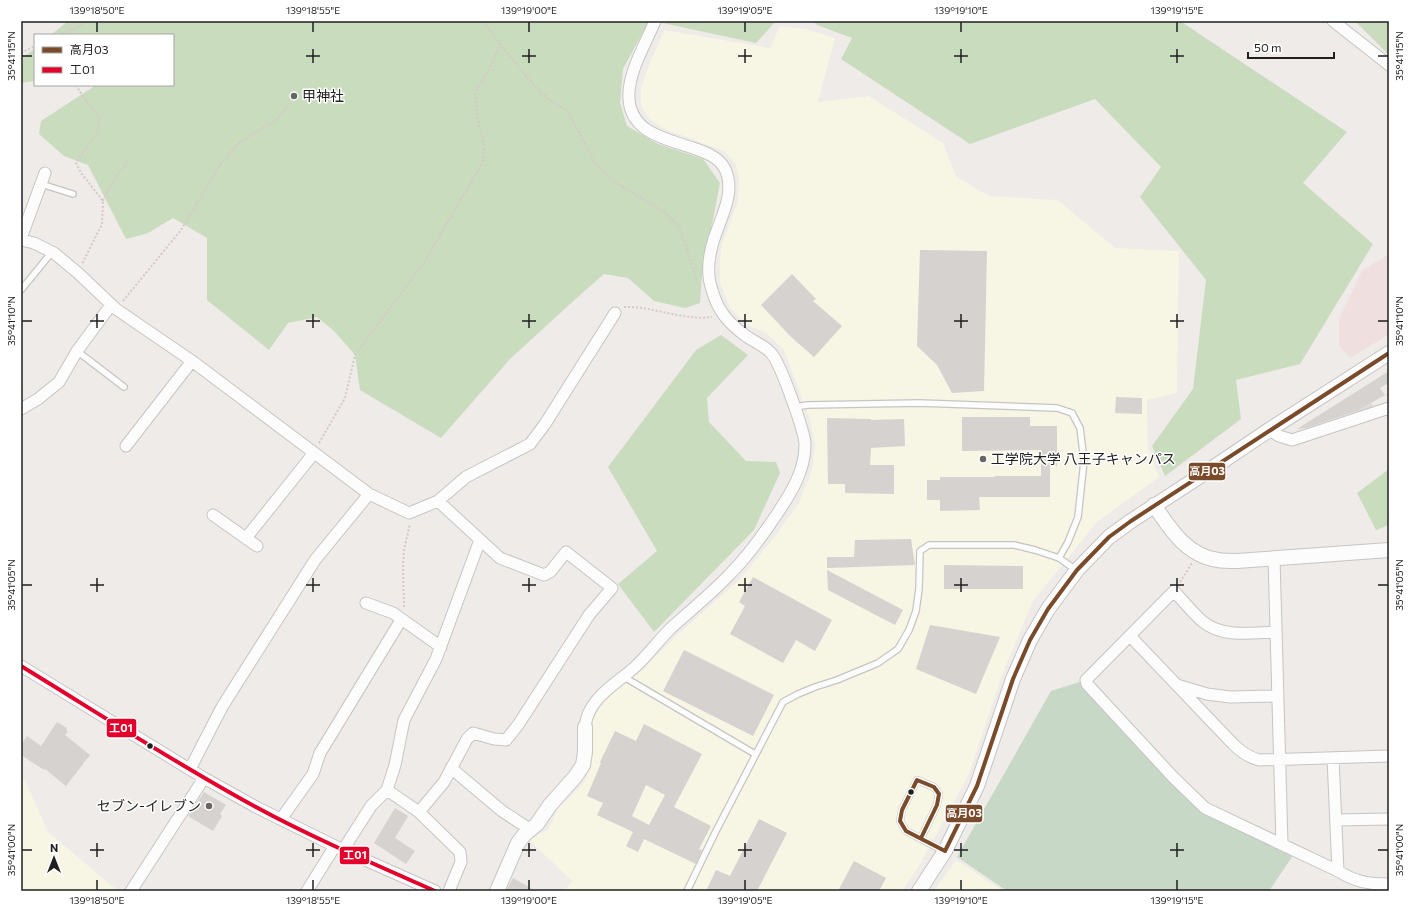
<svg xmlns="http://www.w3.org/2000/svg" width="1410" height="912" font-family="Commissioner,'Noto Sans JP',sans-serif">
<rect width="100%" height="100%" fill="#eeebe8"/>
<path fill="#efdfde" d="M1389 254V334L1350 358 1339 345V319L1362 271Z"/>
<path fill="#f7f5e4" d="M780 26 806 29 835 38 818 102 869 96 943 143 956 176 989 196 1058 200 1115 248 1179 251 1177 393 1147 400 1148 448 1159 477 1097 522 1033 601 1002 675 969 774 919 866 902 891H564L572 881 528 839 548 830 559 807 583 784 592 764V721L599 708 612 694 638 674 676 636 739 580 776 535 799 503 812 470 815 446 810 420 784 350 767 334 746 324 730 308 720 283V260L722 244 738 201 739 181 736 164 724 151 662 128 648 118 641 105V88L645 75 664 30 770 48Z
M21 776 25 780 48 832 118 891H21Z
M956 860 1003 891H934Z"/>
<path fill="#cadcbe" d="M68 21H649L623 69 620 103 627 126 658 144 703 159 720 183 702 276 700 303 685 308 654 301 628 278 604 274 580 295 510 359 441 438 360 390 355 355 334 331 317 317 288 323 269 350 207 300V238L173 218 148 233 126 239 88 165 64 156 39 134 41 121 93 87V85H173V35H51Z
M653 21H776L756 43Z
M813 21H1180L1347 132 1303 183 1373 244 1300 364 1236 380 1241 419 1165 476 1152 446 1193 389 1206 280 1140 197 1161 167 1095 99 970 144 841 59 852 38 817 25Z
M1355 21H1389V55Z
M35 48V81L21 83V59Z
M721 335 748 355 707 398 709 422 746 461 776 462 780 473 754 530 654 632 618 584 657 551 608 467 696 350Z
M1389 469V525L1376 530 1357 493Z"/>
<path fill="#c7d8c6" d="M1086 680 1205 808 1296 851 1269 891H1007L957 857 1051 691Z"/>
<path fill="#dedcdb" d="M1371 403 1376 409 1353 417 1352 414Z"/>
<path fill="#d5d2cf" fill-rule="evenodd" d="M920 250 987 251 984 391 952 393 937 365 917 346Z
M792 274 816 299 813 301 842 326 814 357 791 337 761 305Z
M1389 371V383L1380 388 1385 395 1357 411 1306 428 1297 429Z
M1116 397 1142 398V414L1115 413Z
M962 417H1030V426H1057V466H1050V497H979L980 510 940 511V500H927V480H940V477H995V476H1041V450L962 451Z
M827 418 871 419V420L904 419 905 446 871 448 870 465H894V494L845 493V484H828Z
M911 539 915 565 827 568V557H854L855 540Z
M944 565 1023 566V589H944Z
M827 570 903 610 895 625 828 590Z
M753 577 832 620 815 651 796 640 783 663 730 634 745 606 739 602Z
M930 625 1000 637 976 694 916 669Z
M684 650 774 695 753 736 663 691Z
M57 722 67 728 66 730 68 731 65 735 90 755 66 786 45 769 44 770 21 755V745L27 736 41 746Z
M644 724 702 754 674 807 711 826 699 849 702 850 696 864 644 839 638 852 626 846 633 832 597 815 603 803 587 796 601 763 600 762 615 731 636 741ZM646 785 665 795 649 825 632 816Z
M204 792 226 805 220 814 222 816 213 831 188 816Z
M395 808 408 816 395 838 415 851 406 864 374 843Z
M759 819 787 833 757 891H706L716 870 730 876Z
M854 861 886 878 879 891H838Z
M513 878 536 891H506Z"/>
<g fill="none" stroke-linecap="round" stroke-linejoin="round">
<defs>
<path id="service" d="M41 184 73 194
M21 290 52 252
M77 351 124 387
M794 407 808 405 919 403 1057 408 1072 413 1080 428 1084 461 1078 517 1068 542 1059 558
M624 677 755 754
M921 838 937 805 939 794 934 787 917 780 902 810 900 821 906 831 944 851
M687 891 716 831 783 702 798 694 815 687 837 680 878 663 898 649 909 630 916 611 919 589 920 551 929 545H1014L1035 550 1059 558 1076 570"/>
<path id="minor" d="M1333 21 1389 65
M21 238 45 173
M21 240 34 243 54 253 78 273 116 309 192 361 369 494 409 513 438 501 500 558 544 575 550 572 566 552 612 588 589 615 518 725 506 740 494 739 473 733 467 739 444 782 419 812
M21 409 38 399 59 382 77 351 111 305
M1269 430 1279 436 1292 440 1389 408
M126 446 192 361
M438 501 466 477 530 444 545 424 615 313
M213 515 257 546
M246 538 314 453
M1274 558 1282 844
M366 603 393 613 441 647
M1275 632C1251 633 1222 638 1202 621 1192 612 1183 601 1174 591L1086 680 1087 684 1173 777 1205 808 1338 871C1356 882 1368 884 1389 884
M1130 636 1233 744C1241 752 1248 757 1259 760L1389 756
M21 666 204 778 256 807 343 850 435 891
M1177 685 1207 694 1230 697 1277 696
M585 727C588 698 615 685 635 667 648 655 658 641 671 628 691 610 712 593 730 574 748 556 763 535 777 514 791 493 805 471 805 445 805 432 780 362 771 353 764 345 754 342 746 336 728 323 718 311 712 290 707 276 708 261 712 246 718 221 737 195 725 169 719 157 705 152 693 148 678 143 661 139 647 130 608 103 642 53 655 21
M1333 758 1338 871
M451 768 502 811 531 830
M190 769 222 707 315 560 369 494
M387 790 395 765 404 720 436 659 480 540
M281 819 313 774 320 753 401 620
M1336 820 1389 819
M343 850 371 806 387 790 419 812 460 852 461 862 449 891
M131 891 204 778
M307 891 335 846"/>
<path id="tertiary" d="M1154 505C1170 529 1187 556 1218 560 1224 561 1231 561 1237 561L1389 550
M497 891 518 843 524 835 537 824 550 805 575 777 583 765 585 752V727
M919 891 945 851 977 786 1013 679 1030 640 1048 609 1077 570 1109 537 1131 521 1211 469 1269 430 1389 353"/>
</defs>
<use href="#service" stroke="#c6c5c4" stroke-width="8"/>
<use href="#minor" stroke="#c6c5c4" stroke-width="13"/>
<use href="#tertiary" stroke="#c6c5c4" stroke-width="16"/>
<path stroke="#d7c8c7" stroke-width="2" stroke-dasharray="2 2" stroke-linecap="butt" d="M483 21 500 44 532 83 548 99 568 111 595 163 613 181 664 212 680 228 698 285
M59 35 82 25 86 21
M21 53 35 46
M76 85 82 95 99 117 98 131 76 163 81 173 103 201 102 224 82 264
M103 201 110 186 127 162
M123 301 181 230 221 163 239 143 257 131 277 120 290 102
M624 307C653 306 683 321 712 317
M319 443 345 398 355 355 425 261 483 162 484 143 478 121 475 93 491 65 500 44
M1180 582 1192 563
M404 607 403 566 404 550 410 524"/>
<use href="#service" stroke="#fcfcfc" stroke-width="5.5"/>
<use href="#minor" stroke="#fcfcfc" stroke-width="11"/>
<use href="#tertiary" stroke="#fcfcfc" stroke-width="14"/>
<defs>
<path id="bus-1" d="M921 838 937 805 939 794 934 787 917 780 902 810 900 821 906 831 945 851 977 786 1013 679 1030 640 1048 609 1077 570 1109 537 1131 521 1389 353"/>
<path id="bus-2" d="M21 666C98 713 175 763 254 806 313 838 374 864 435 891"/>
</defs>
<use href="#bus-1" stroke="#fff" stroke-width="7"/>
<use href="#bus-2" stroke="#fff" stroke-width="7"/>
<use href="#bus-1" stroke="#7a4b2a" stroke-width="4"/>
<use href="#bus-2" stroke="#e4002b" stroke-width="4"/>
</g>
<path fill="none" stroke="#1f1f1f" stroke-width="1.5" d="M97 22V32M313 22V32M529 22V32M745 22V32M961 22V32M1177 22V32M313 49V63M529 49V63M745 49V63M961 49V63M1177 49V63M22 56H32M306 56H320M522 56H536M738 56H752M954 56H968M1170 56H1184M1378 56H1388M97 314V328M313 314V328M529 314V328M745 314V328M961 314V328M1177 314V328M22 321H32M90 321H104M306 321H320M522 321H536M738 321H752M954 321H968M1170 321H1184M1378 321H1388M97 578V592M313 578V592M529 578V592M745 578V592M961 578V592M1177 578V592M22 585H32M90 585H104M306 585H320M522 585H536M738 585H752M954 585H968M1170 585H1184M1378 585H1388M97 843V857M313 843V857M529 843V857M745 843V857M961 843V857M1177 843V857M22 850H32M90 850H104M306 850H320M522 850H536M738 850H752M954 850H968M1170 850H1184M1378 850H1388M97 880V890M313 880V890M529 880V890M745 880V890M961 880V890M1177 880V890"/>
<g fill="#676665" stroke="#fff" stroke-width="1.5">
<circle cx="294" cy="96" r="4"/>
<circle cx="983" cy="459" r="4"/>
<circle cx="209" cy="806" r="4"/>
</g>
<g fill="#1f1f1f" stroke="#fff" stroke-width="1.5">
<circle cx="150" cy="746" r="3.5"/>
<circle cx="911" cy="792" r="3.5"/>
</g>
<g text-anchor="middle" stroke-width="3" stroke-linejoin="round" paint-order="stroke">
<g font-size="14" fill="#1f1f1f" stroke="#fff" text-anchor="start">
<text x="302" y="101">甲神社</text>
<text x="991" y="464">工学院大学 八王子キャンパス</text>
<text x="201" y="811" text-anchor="end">セブン-イレブン</text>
</g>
</g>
<g stroke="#fff" stroke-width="1.5">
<rect x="1188" y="462" width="38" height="19" rx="4" fill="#7a4b2a"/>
<rect x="106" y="718" width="31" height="20" rx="4" fill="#e4002b"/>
<rect x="945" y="804" width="38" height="19" rx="4" fill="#7a4b2a"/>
<rect x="339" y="846" width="31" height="19" rx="4" fill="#e4002b"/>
</g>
<g font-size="11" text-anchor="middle" font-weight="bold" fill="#fff">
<text x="1207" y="475">高月03</text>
<text x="121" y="732">工01</text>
<text x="964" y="817">高月03</text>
<text x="355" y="859">工01</text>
</g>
<rect width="1410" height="912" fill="none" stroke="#ffffff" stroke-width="44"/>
<rect x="34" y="34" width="140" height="52" fill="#ffffff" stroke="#a5a5a5"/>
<rect x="42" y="47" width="20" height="6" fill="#7a4b2a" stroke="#a5a5a5"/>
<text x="70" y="54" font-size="12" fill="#1f1f1f">高月03</text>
<rect x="42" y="67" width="20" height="6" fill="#e4002b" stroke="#a5a5a5"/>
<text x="70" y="74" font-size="12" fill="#1f1f1f">工01</text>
<g transform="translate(54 858)" stroke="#ffffff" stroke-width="3" paint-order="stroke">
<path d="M0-3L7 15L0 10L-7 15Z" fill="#1f1f1f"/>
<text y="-6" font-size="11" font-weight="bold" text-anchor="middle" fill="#1f1f1f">N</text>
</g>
<path d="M1248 52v6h86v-6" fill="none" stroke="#1f1f1f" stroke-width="2"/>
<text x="1254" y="52" font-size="12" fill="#1f1f1f" stroke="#ffffff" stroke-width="3" paint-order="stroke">50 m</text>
<rect x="22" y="22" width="1366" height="868" fill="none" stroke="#1f1f1f" stroke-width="1.5"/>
<g font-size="10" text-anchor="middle" fill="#1f1f1f">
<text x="97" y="14">139°18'50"E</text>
<text x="313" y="14">139°18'55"E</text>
<text x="529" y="14">139°19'00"E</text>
<text x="745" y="14">139°19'05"E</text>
<text x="961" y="14">139°19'10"E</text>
<text x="1177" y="14">139°19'15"E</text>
<text transform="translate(11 56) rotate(-90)" y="4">35°41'15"N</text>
<text transform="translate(1399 56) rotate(-90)" y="4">35°41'15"N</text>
<text transform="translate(11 321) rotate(-90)" y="4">35°41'10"N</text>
<text transform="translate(1399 321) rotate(-90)" y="4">35°41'10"N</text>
<text transform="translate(11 585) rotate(-90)" y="4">35°41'05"N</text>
<text transform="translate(1399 585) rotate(-90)" y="4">35°41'05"N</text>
<text transform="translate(11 850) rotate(-90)" y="4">35°41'00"N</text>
<text transform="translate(1399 850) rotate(-90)" y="4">35°41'00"N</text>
<text x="97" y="904">139°18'50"E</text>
<text x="313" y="904">139°18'55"E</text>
<text x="529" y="904">139°19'00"E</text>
<text x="745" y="904">139°19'05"E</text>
<text x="961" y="904">139°19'10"E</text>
<text x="1177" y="904">139°19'15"E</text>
</g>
</svg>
